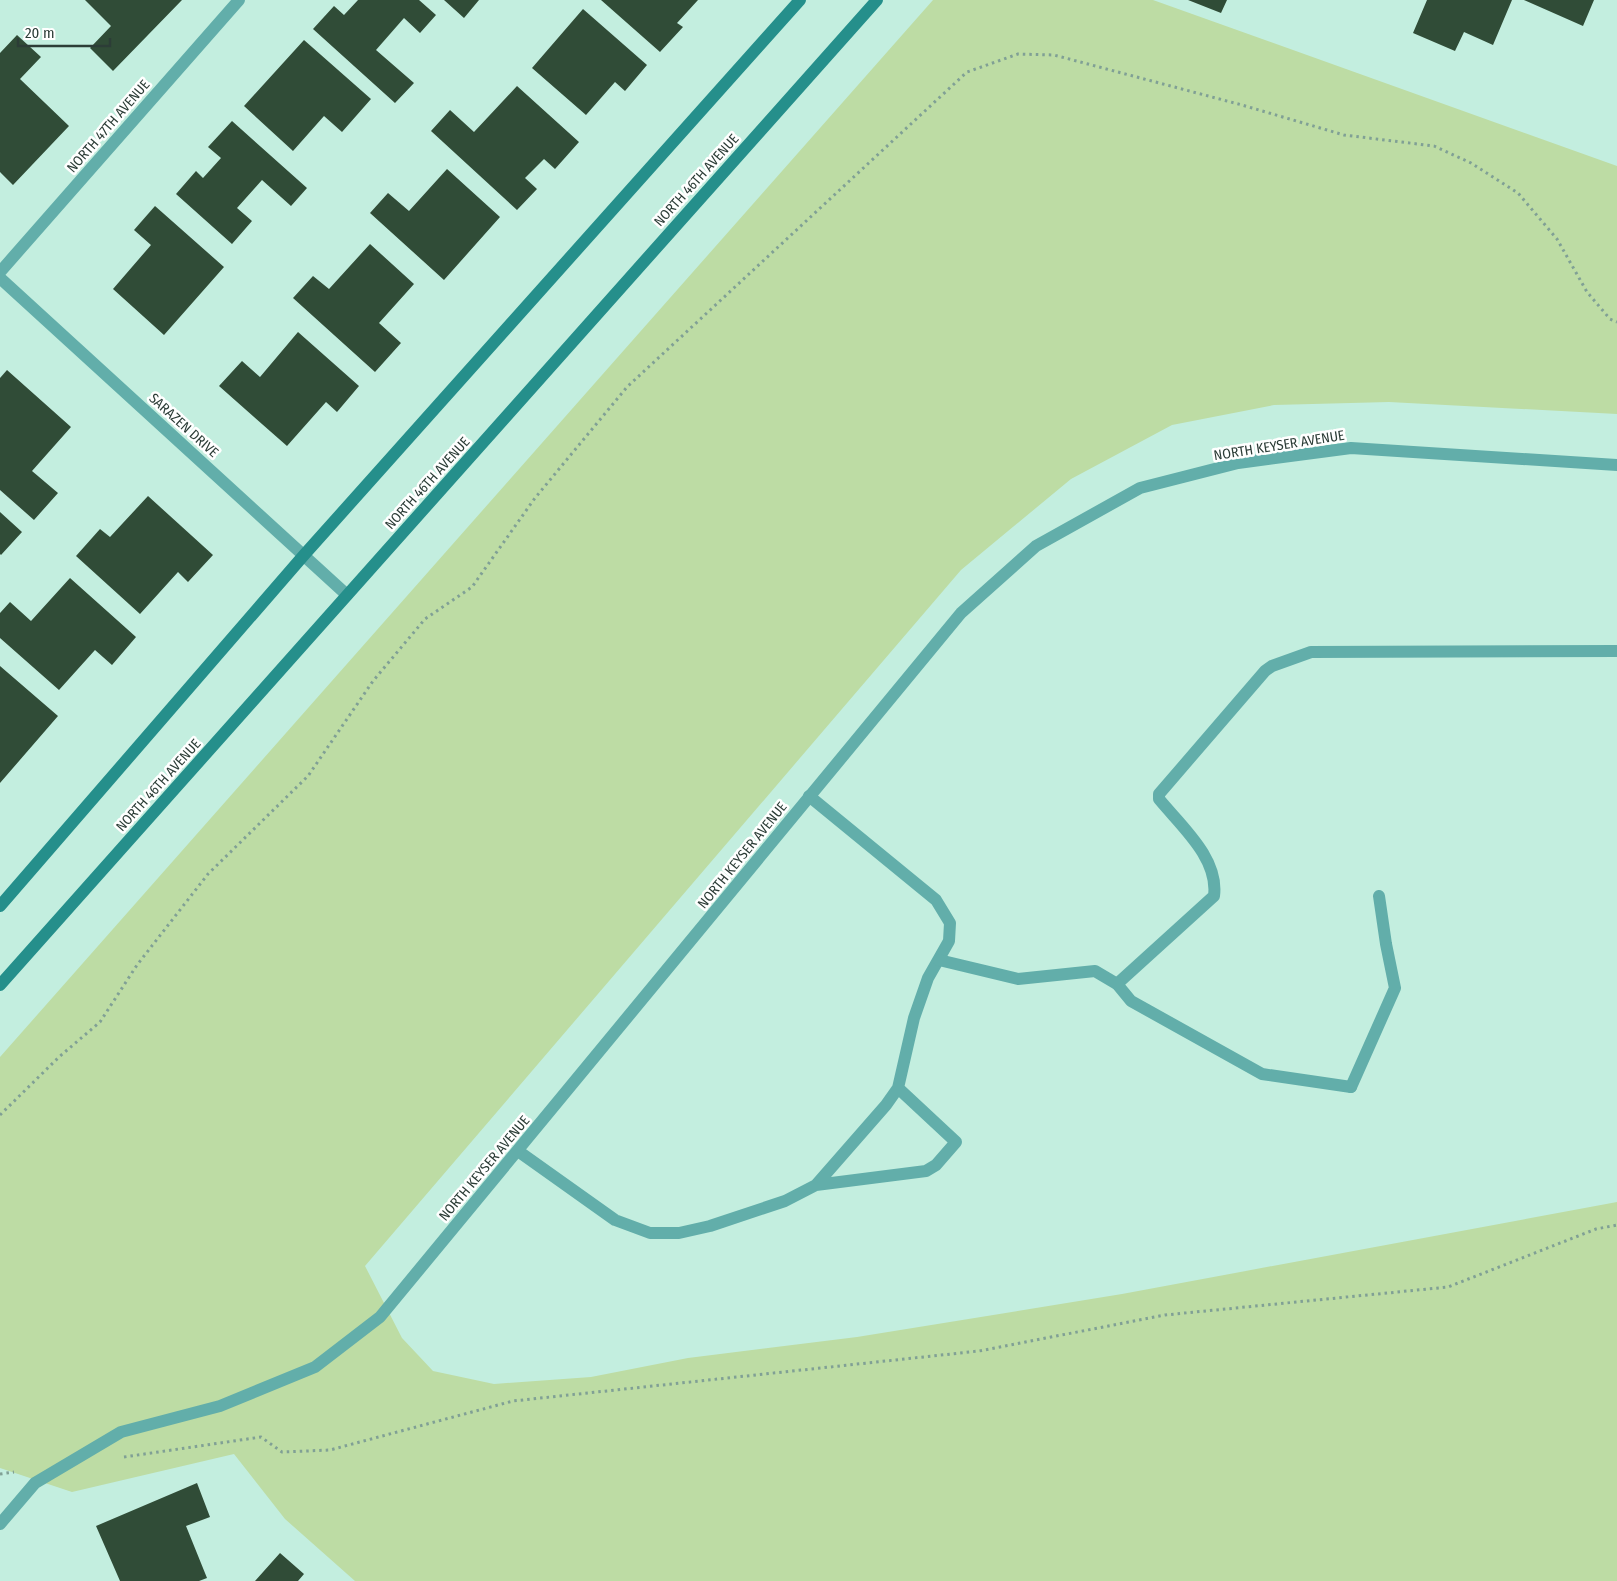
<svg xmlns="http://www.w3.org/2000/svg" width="1617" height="1581" font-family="'Fira Sans Condensed',sans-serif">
<rect width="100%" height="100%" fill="#c3eedf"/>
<path fill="#bddca4" d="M933 0H1153L1617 166V414L1389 402 1274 405 1172 425 1071 479 961 570 365 1266 402 1338 433 1371 494 1384 591 1377 688 1358 857 1337 1122 1294 1617 1202V1581H355L285 1519 234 1454 72 1492 0 1468V1057Z"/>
<path fill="#304c37" d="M85 0H182L113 71 90 48 111 26Z
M358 0H419L436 15 420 33 404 18 376 50 414 83 395 103 313 29 334 6 344 15Z
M444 0H479L464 18Z
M601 0H698L677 23 683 27 660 52Z
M1188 0H1227L1221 13Z
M1427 0H1512L1493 45 1464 32 1455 51 1413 33Z
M1524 0H1594L1583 26Z
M583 9 647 65 625 91 615 82 586 115 532 68Z
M17 35 41 57 20 79 69 126 13 185 0 172V53Z
M304 40 371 99 342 132 324 116 293 151 244 106Z
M517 86 579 142 555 169 544 159 525 178 537 189 517 210 431 131 450 110 474 132Z
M232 121 307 188 291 206 262 180 237 208 252 221 232 244 176 194 196 171 203 178 221 158 208 147Z
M447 169 500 217 444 280 370 213 388 193 409 211Z
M155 206 224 267 164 335 113 289 151 245 134 230Z
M370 244 414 284 379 323 401 343 375 372 293 298 313 276 329 289Z
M298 332 359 386 337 412 326 402 287 446 219 386 242 361 260 377Z
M7 370 71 427 32 471 58 493 34 520 0 490V378Z
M148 496 213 555 188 582 178 572 140 614 76 556 100 529 110 537Z
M0 512 22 532 1 555 0 554Z
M70 578 136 637 112 665 95 650 59 690 0 638V613L10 602 31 621Z
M0 666 58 716 0 783Z
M197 1483 210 1517 186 1526 207 1578 199 1581H120L96 1526Z
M280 1553 304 1574 298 1581H255Z"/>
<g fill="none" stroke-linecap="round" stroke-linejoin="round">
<path stroke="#80a095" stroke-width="3" stroke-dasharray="2.5 4" stroke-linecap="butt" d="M0 1115 59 1057 100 1022 137 965 208 874 308 776 373 681 425 619 472 587 535 498 627 387 967 72 1018 54 1054 55 1242 105 1344 135 1434 146 1471 163 1518 193 1557 239 1587 292 1610 319 1617 322
M124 1457 261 1437 282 1452 330 1450 513 1401 979 1351 1165 1315 1448 1287 1596 1229 1617 1225
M0 1474 14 1472"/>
<path stroke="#62aeaa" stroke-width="12" d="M1117 984 1214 896C1219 858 1181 826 1159 799V794L1265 671 1272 666 1311 652 1617 651
M1351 1087 1395 988 1386 944 1379 896
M518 1151 615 1220 650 1233H679L710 1226 785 1201 816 1185 886 1105 898 1088 914 1018 928 978 949 941 950 923 936 900 809 796
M816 1185 926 1171 936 1165 956 1142 898 1088"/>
<path stroke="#62aeaa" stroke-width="12" d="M0 272 239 0
M0 278 347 595
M939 960 1018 979 1095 971 1117 984 1131 1001 1262 1074 1351 1087
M0 1524 35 1483 121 1432 220 1406 315 1367 380 1317 961 613 1036 546 1140 488 1238 463 1351 448 1617 465"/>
<path stroke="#258f8b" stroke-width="12" d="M0 906 304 555 800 0
M0 985 877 0"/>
</g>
<g text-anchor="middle" stroke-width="5" stroke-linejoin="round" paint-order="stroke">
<g font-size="14" fill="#2c3d37" stroke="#fff">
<text transform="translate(108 126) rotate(-49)" y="5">NORTH 47TH AVENUE</text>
<text transform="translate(696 180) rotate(-48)" y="5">NORTH 46TH AVENUE</text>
<text transform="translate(184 425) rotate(42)" y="5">SARAZEN DRIVE</text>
<text transform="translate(1279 445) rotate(-9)" y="5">NORTH KEYSER AVENUE</text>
<text transform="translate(427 483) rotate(-48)" y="5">NORTH 46TH AVENUE</text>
<text transform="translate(158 785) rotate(-48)" y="5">NORTH 46TH AVENUE</text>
<text transform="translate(742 855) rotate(-51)" y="5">NORTH KEYSER AVENUE</text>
<text transform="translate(484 1168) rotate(-50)" y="5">NORTH KEYSER AVENUE</text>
</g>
</g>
<path d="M18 38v8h92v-8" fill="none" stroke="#2c3d37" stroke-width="2.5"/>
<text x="25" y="38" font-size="15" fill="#2c3d37" stroke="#ffffff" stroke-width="4" paint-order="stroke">20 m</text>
</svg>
